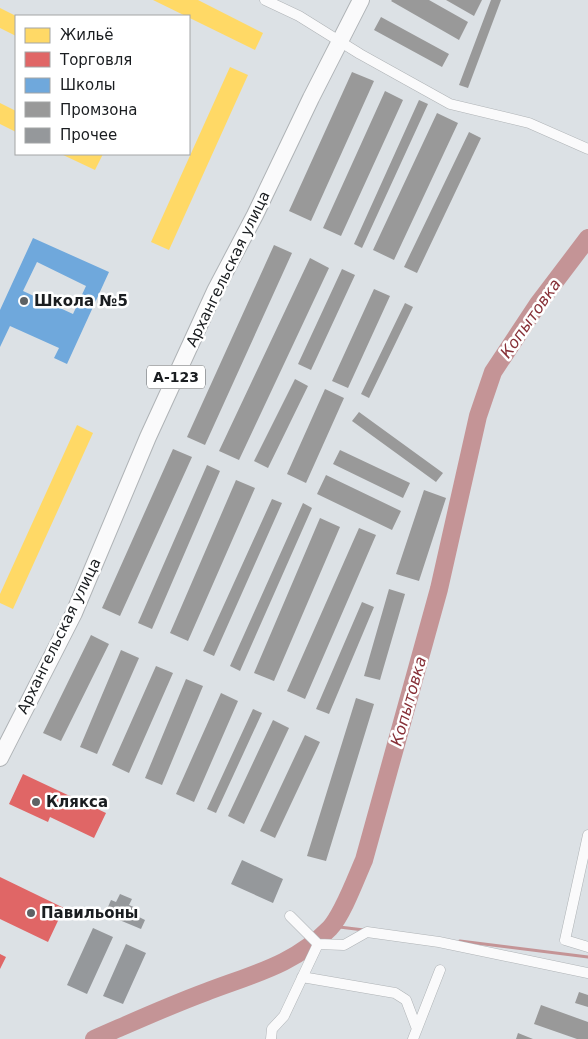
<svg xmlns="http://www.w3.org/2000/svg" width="588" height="1039" font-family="'DejaVu Sans',sans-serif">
<rect width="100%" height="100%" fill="#dce1e5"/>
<path fill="#ffd966" d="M153 0H198L263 33 255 50Z
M0 8 16 16V36L0 28Z
M230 67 248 75 169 250 151 242Z
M0 103 16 111V132L0 124Z
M61 154H103L95 170Z
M77 425 93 433 13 609 0 603V594Z"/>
<path fill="#e06666" d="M23 774 106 813 94 838 50 817 48 822 9 804Z
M0 877 64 908 48 942 0 919Z
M0 954 6 957 0 969Z"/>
<path fill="#6fa8dc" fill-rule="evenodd" d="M33 238 109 272 67 364 54 358 59 348 10 326 0 347V310ZM37 262 86 286 73 314 23 291Z"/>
<path fill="#999" d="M392 0H429L468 22 459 40 391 1Z
M446 0H482L474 16Z
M491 0H501L468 88 459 85Z
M381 17 449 54 442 67 374 30Z
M352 72 374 81 311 221 289 211Z
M385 91 403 100 341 236 323 228Z
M419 100 428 104 362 248 354 244Z
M437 113 458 123 394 260 373 250Z
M469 132 481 138 417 273 404 267Z
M274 245 292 253 205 445 187 437Z
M310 258 329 268 239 460 219 451Z
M342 269 355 275 311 370 298 364Z
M374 289 390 296 348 388 332 381Z
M405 303 413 307 369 398 361 394Z
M295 379 308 386 268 468 254 461Z
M325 389 344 398 306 483 287 474Z
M359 412 443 473 436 482 352 421Z
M173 449 192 457 120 616 102 608Z
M340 450 410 483 403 498 333 464Z
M207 465 220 471 152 629 138 623Z
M326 475 401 511 392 530 317 494Z
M236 480 255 488 188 641 170 633Z
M424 490 446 498 419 581 396 574Z
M272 499 282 503 214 656 203 651Z
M303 503 312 508 240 671 230 666Z
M320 518 340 527 274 681 254 673Z
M359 528 376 535 305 699 287 691Z
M389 589 405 594 380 680 364 676Z
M362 602 374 607 329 714 316 709Z
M91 635 109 644 61 741 43 733Z
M121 650 139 658 97 754 80 747Z
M156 666 173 673 129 773 112 765Z
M186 679 203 686 162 785 145 778Z
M221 693 238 701 194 802 176 794Z
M356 698 374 704 326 861 307 856Z
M253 709 262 713 216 813 207 809Z
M273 720 289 728 244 824 228 816Z
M305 735 320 742 275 838 260 831Z
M579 992 588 995V1007L575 1003Z
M541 1005 588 1022V1039H577L534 1024Z
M518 1033 533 1039H516Z"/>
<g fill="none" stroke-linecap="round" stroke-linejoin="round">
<path stroke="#c49496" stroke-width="3" d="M331 926 364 930
M460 941 588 957"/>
<path stroke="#c49496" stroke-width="18" d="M94 1039C131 1023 168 1006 206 992 253 974 294 965 330 928 343 914 356 878 364 860L439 589 478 416 493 372 538 304 588 238"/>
</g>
<path fill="#95989b" d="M242 860 283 879 273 903 231 884Z
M120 894 132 899 129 905 136 908 133 914 145 920 141 929 105 914 111 900 116 902Z
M93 928 113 937 87 994 67 985Z
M126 944 146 953 123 1004 103 996Z"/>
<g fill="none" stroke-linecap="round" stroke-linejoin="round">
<defs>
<path id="minor" d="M265 0 299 16 360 54 450 104 529 123 588 149
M588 835 565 940 588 947
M290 916 318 944
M302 977 395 993 406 1000 417 1029
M271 1039 272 1029 284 1016 318 944 344 945 367 932 439 942 588 973
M413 1039 440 970"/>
<path id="primary" d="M0 758 74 613 148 437 215 291 255 215 311 98 361 0"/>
</defs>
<use href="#minor" stroke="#afb3b6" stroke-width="11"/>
<use href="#primary" stroke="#afb3b6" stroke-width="18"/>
<use href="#minor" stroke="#fafafb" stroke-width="10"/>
<use href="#primary" stroke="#fafafb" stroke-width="16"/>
</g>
<g fill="#5e6265" stroke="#fff" stroke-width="2">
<circle cx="24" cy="301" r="5"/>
<circle cx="36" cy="802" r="5"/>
<circle cx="31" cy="913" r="5"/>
</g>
<g text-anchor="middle" stroke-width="5" stroke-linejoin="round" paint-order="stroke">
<rect fill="#fff" stroke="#5f6163" stroke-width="1" x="147" y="365.5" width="58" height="23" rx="4"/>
<g font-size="14" font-weight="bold" fill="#1a1d20">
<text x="176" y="382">А-123</text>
</g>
<g font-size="15" fill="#1a1d20" stroke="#fff">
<text transform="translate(228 269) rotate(-64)" y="5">Архангельская улица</text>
<text transform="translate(59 636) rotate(-64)" y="5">Архангельская улица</text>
</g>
<g font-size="15" font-weight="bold" fill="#1a1d20" stroke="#fff" text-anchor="start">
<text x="34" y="306">Школа №5</text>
<text x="46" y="807">Клякса</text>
<text x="41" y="918">Павильоны</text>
</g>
<g font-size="16" font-style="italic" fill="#873037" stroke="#fff">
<text transform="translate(530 318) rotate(-55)" y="6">Копытовка</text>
<text transform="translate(408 701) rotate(-74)" y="6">Копытовка</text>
</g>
</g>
<rect x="15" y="15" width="175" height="140" fill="#ffffff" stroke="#a3a5a6"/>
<rect x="25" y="28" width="25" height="15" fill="#ffd966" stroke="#a3a5a6"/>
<text x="60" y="40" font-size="15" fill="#1a1d20">Жильё</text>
<rect x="25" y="52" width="25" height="15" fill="#e06666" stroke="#a3a5a6"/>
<text x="60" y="65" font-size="15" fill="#1a1d20">Торговля</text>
<rect x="25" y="78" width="25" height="15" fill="#6fa8dc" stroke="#a3a5a6"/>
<text x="60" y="90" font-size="15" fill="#1a1d20">Школы</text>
<rect x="25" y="102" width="25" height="15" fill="#999999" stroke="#a3a5a6"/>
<text x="60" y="115" font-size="15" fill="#1a1d20">Промзона</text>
<rect x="25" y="128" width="25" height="15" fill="#95989b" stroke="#a3a5a6"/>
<text x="60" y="140" font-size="15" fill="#1a1d20">Прочее</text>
</svg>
